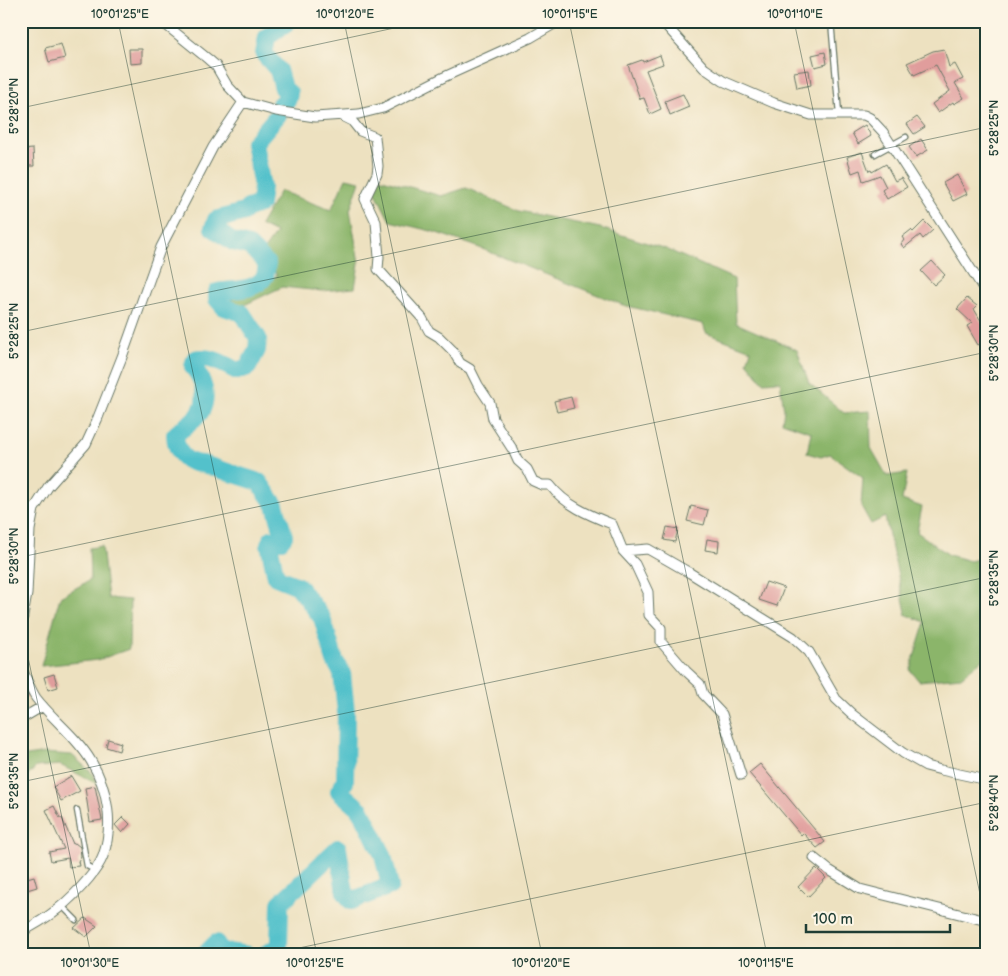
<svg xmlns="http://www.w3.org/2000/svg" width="1008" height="976" font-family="'Balsamiq Sans',sans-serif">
<rect width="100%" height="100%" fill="#fcf5e5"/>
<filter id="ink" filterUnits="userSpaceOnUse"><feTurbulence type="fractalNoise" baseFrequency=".02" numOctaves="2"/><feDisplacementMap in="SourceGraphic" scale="10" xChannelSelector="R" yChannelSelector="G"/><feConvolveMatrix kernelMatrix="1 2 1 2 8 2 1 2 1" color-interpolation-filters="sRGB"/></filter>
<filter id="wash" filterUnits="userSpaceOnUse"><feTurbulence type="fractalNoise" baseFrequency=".0096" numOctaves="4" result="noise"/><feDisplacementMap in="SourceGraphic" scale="20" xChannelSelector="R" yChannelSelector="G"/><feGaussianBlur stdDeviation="1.12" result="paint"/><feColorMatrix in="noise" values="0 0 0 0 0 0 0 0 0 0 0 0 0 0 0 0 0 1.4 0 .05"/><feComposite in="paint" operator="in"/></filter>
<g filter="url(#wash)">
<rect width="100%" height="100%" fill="#ede1c0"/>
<path fill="#8bb56b" stroke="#557950" d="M346 178 360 181 350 210 359 263 355 288 322 291 282 287 240 307 225 303 277 276 264 250 276 233 260 225 280 191 331 210Z
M379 178 441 196 466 188 519 211 600 228 666 249 734 279 736 323 797 350 809 383 844 413 870 411 871 448 887 476 907 473 902 500 922 507 917 532 949 555 970 561 987 557V656L961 677 919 681 910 670 925 622 905 614 906 612 885 517 871 524 861 506 863 478 830 454 821 457 807 453 811 432 782 422 784 410 780 381 763 382 747 362 751 350 706 333 703 324 623 305 472 245 431 231 390 221 375 191Z
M102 546 108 598 130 600 129 649 98 660 41 666 60 597 90 580 89 548Z
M45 753 72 755 93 774 98 784 60 765 36 767 21 783V757Z"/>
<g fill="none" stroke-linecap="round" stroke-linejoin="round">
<path stroke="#53c1cb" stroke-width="18" d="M207 955 205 954 216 943 221 951 248 955
M264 955 279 946 280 903 338 848 345 892 351 901 390 886 383 855 361 810 339 791 345 782 346 712 342 673 335 661 322 618 298 586 276 577 269 544 272 539 281 540 284 536 275 505 259 482 203 464C185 464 176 452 175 435 183 427 196 421 201 411 209 396 203 379 193 367L195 359C209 355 224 364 237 371L248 367 257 350 258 338 242 313 224 307 217 299V292C232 289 255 292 265 276 266 273 266 267 267 264L249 246 233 242 213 228 216 220 244 212 248 208 260 204 262 187 254 143 278 115 280 104 288 99 289 93 283 88 278 70 264 54 267 37 286 24V21"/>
</g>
<g id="blocks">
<path fill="#e09d9c" d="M61 44 65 58 49 62 45 48Z
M129 49H142V63L130 64Z
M944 49 949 67 955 64 963 79 955 83 964 98 954 104 953 102 938 113 932 104 950 91 936 65 914 75 907 63 933 51Z
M825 52 827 64 815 67 812 55Z
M660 55 663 64 646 70 661 109 650 114 644 98 640 99 628 65 642 60 643 62Z
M809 70 811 85 797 88 794 72Z
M683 94 689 107 670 115 665 101Z
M917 117 925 127 914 134 907 124Z
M865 125 871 136 858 144 852 133Z
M921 139 928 150 916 157 909 147Z
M33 149 34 166H21V150Z
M862 152 869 171 871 170 872 172 886 164 895 181 901 178 907 187 887 199 882 190 886 187 880 175 863 181 860 170 852 173 847 157Z
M957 175 967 194 953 201 943 183Z
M924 221 933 230 923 239 920 235 904 248 901 244 904 240 902 237 911 230 913 232Z
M932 261 945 275 934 285 921 271Z
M967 298 977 306 974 309 987 331V340L978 345 967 326 972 323 957 309Z
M571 397 574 408 557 412 554 401Z
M691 506 708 510 704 525 687 521Z
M667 527 678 529 675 542 664 540Z
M707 539 719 541 718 552 705 550Z
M766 582 784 588 777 606 759 600Z
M54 674 58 687 48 690 44 677Z
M21 683 28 696 23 699 21 694Z
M108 739 121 743 119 751 106 747Z
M760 764 825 842 817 848 803 833 801 835 749 773Z
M71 776 80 791 61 801 53 787Z
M95 786 102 820 90 822 85 788Z
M54 806 60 818H62L73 844 75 843 80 847 81 856 78 861 79 866 69 867 68 858 51 861 49 852 64 849 46 810Z
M123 817 130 824 122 833 115 825Z
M816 868 826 878 808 897 798 887Z
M34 876 37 887 27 890 24 879Z
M85 918 97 926 86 937 74 928Z"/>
</g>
</g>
<g filter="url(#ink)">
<use href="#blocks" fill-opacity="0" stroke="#677665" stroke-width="1"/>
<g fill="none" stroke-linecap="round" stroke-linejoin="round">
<defs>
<path id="service" d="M831 21 839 114
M875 154 906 137
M77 810 87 866 95 870
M21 899 23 902 21 907
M62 906 76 920"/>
<path id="minor" d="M161 21 208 59 216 66 227 85 243 102 276 111 315 117 359 114 383 108 444 77 530 38 559 21
M662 21 704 68 723 81 774 103 811 115H864L870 118 883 132 987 294
M342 116 352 121 360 131 375 137 378 166 377 174 365 199 376 222 379 257 378 269 422 318 429 331 439 337 453 351 460 363 470 369 478 385 490 403 493 419 513 450 518 461 527 469 533 481 542 485H550C565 505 589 515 612 524L623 551 635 564 648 592 649 615 661 628V642L686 671 700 684 703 694 722 714 741 775
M623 551 648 549 690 573 793 637 809 652 836 699 852 714 903 753 926 766 941 770 987 780
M21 627 27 594 30 530 34 509 48 487 86 444 97 420 122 357 161 247 213 147 243 102
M21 667C26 677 30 689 36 698 53 720 77 737 91 761 108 789 114 825 103 856 100 864 94 872 89 878 69 902 49 918 21 932
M21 719 43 706
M814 858 829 870 860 889 987 921"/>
</defs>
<use href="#service" stroke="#677665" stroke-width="7"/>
<use href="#minor" stroke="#677665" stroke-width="11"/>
<use href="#service" stroke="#fff" stroke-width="4.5"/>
<use href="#minor" stroke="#fff" stroke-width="9"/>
</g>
</g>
<path fill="none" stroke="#1f3d34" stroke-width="1" stroke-opacity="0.45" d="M118 21 317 955M344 21 542 955M569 21 767 955M794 21 987 927M21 108 427 21M21 332 987 127M21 557 987 352M21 624 91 955M21 782 987 577M266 955 987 802"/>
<rect width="1008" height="976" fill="none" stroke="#fcf5e5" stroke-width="55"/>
<path d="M806 924v8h144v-8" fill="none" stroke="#1f3d34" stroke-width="2.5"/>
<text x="813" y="924" font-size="15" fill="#1f3d34" stroke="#fcf5e5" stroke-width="4" paint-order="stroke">100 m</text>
<rect x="28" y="28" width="952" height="920" fill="none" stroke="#1f3d34" stroke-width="2"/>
<g font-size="12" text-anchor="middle" fill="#1f3d34">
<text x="120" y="18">10°01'25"E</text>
<text x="345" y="18">10°01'20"E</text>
<text x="570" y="18">10°01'15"E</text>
<text x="795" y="18">10°01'10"E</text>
<text transform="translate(14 106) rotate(-90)" y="4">5°28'20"N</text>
<text transform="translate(994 128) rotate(-90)" y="4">5°28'25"N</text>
<text transform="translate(14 331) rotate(-90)" y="4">5°28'25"N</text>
<text transform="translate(994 353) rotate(-90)" y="4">5°28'30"N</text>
<text transform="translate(14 556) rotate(-90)" y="4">5°28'30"N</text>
<text transform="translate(994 578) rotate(-90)" y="4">5°28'35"N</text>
<text transform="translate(14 781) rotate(-90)" y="4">5°28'35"N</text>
<text transform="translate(994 803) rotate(-90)" y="4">5°28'40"N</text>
<text x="90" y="967">10°01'30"E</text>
<text x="315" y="967">10°01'25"E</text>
<text x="541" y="967">10°01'20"E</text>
<text x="766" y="967">10°01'15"E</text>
</g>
</svg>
